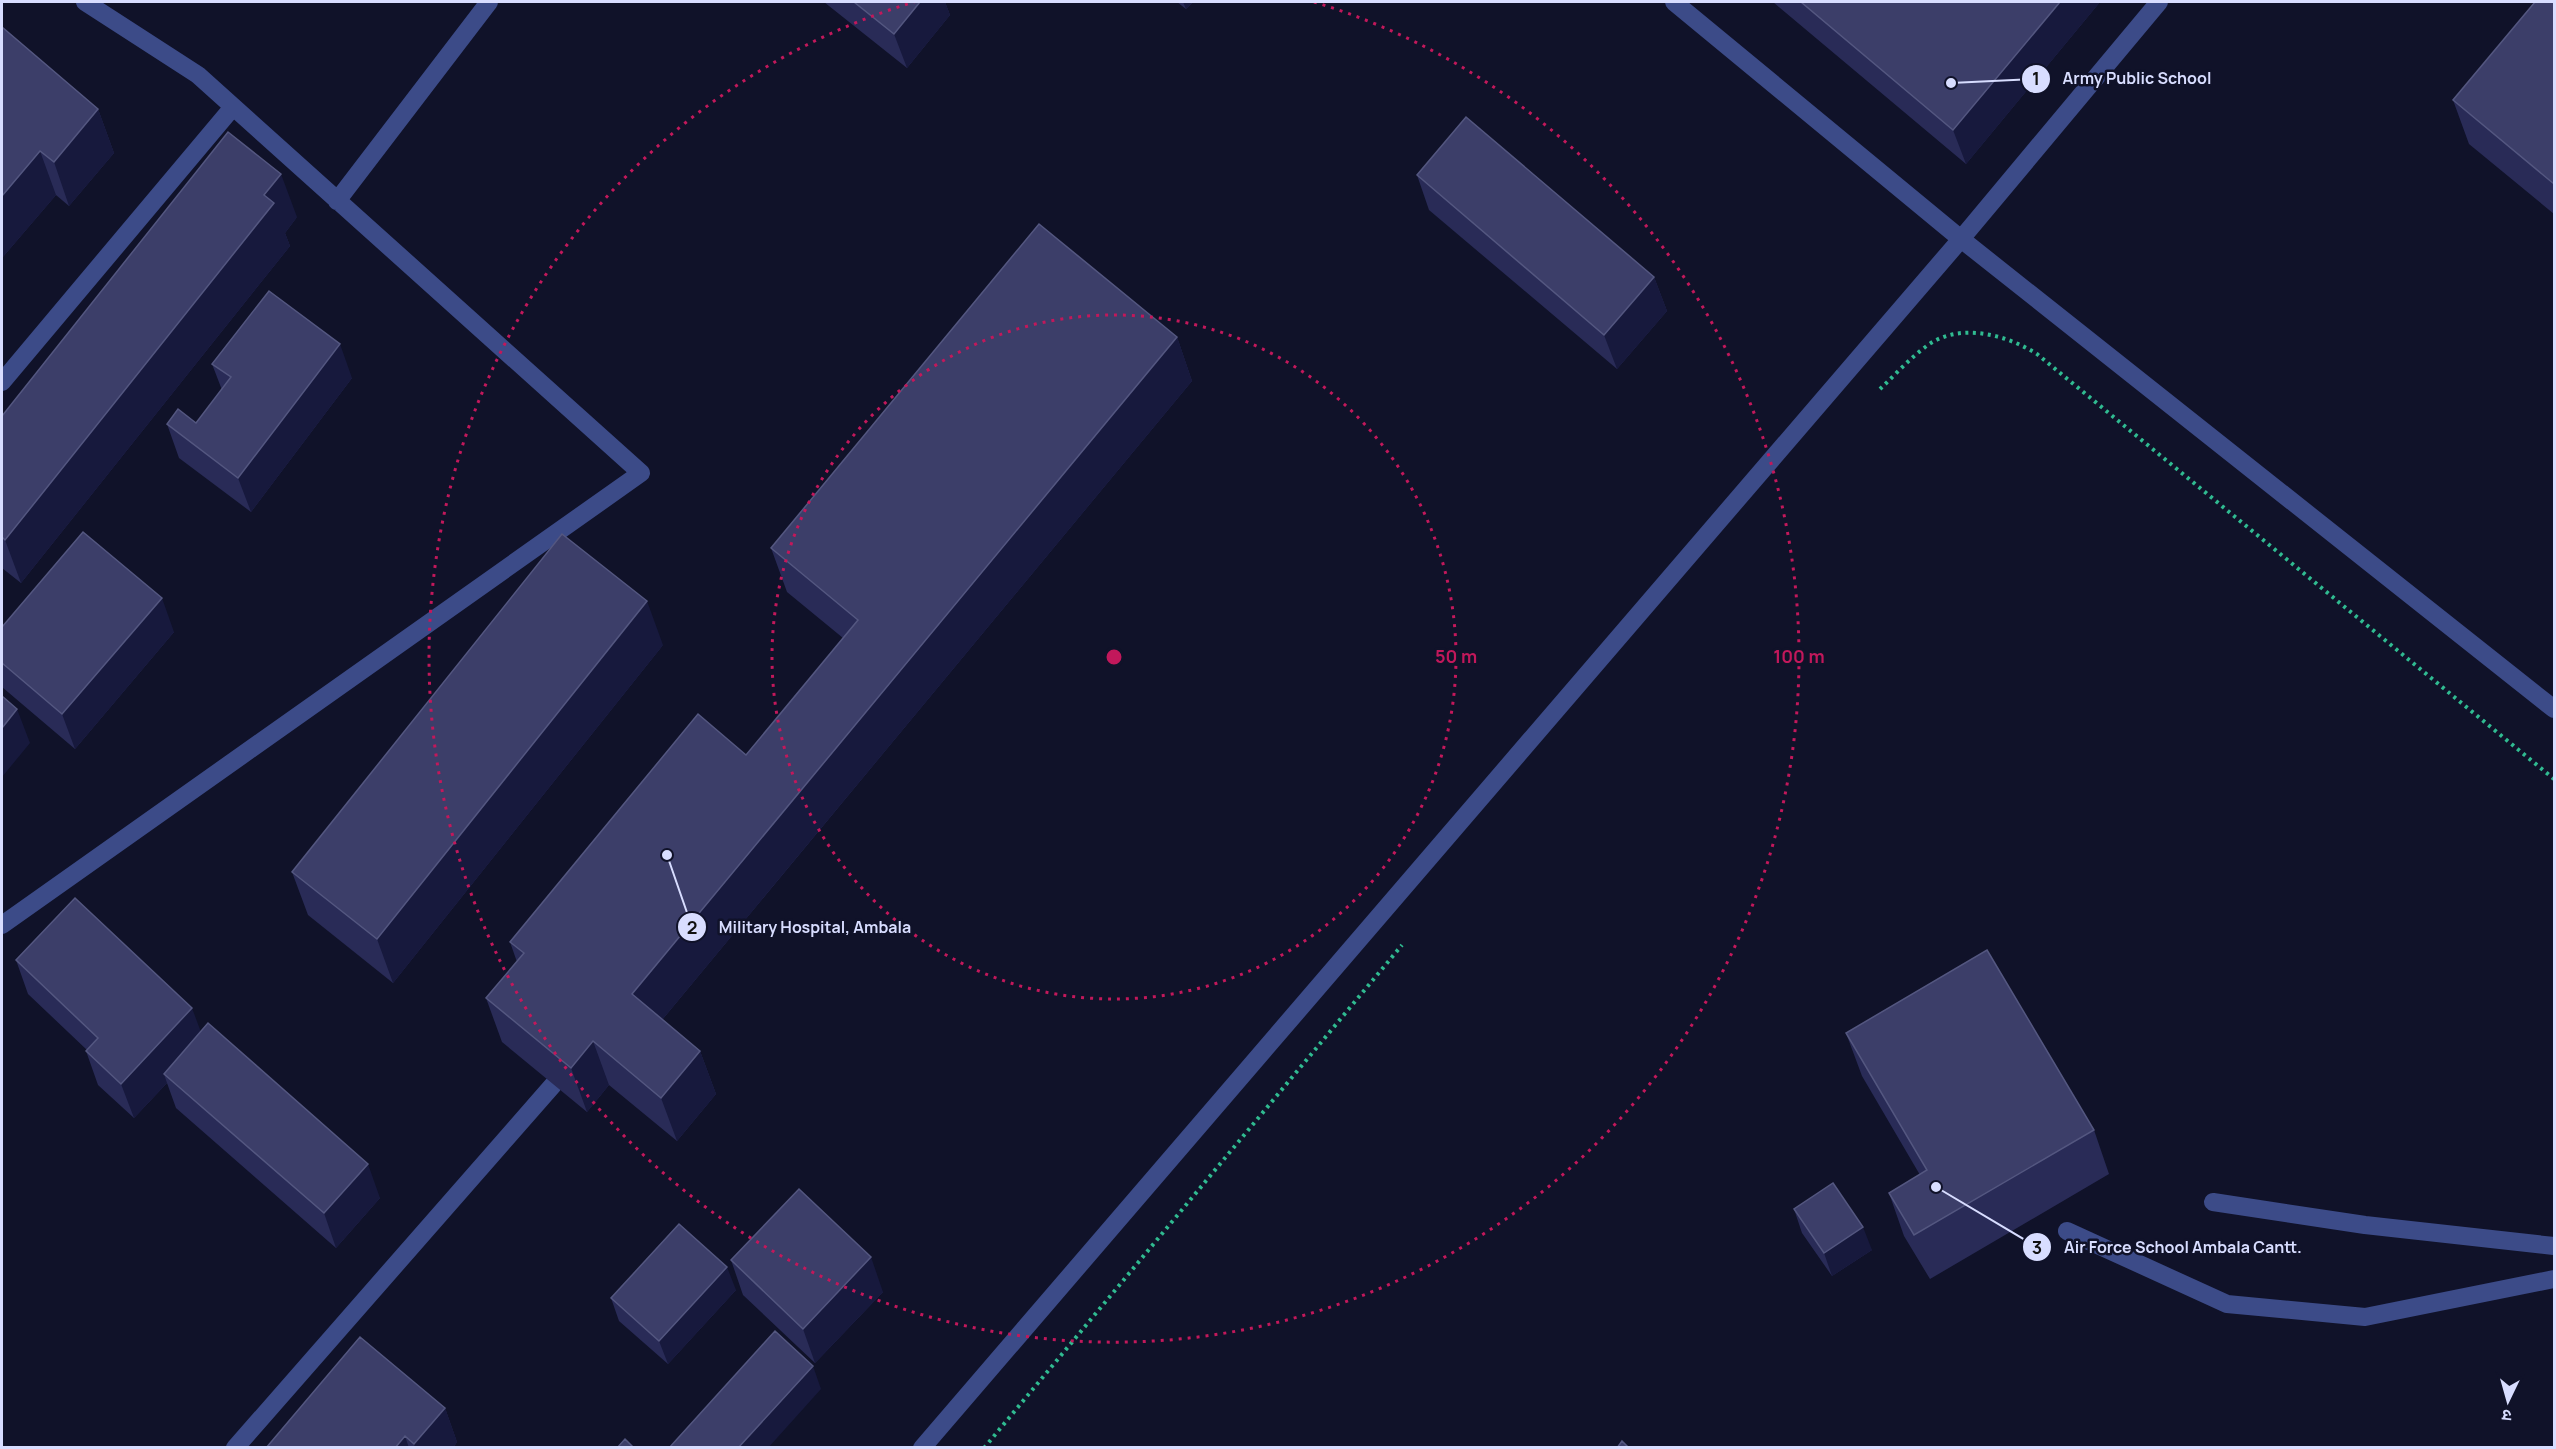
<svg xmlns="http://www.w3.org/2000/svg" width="2556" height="1449" font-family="Manrope,'Noto Sans Devanagari',sans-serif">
<rect width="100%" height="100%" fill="#101229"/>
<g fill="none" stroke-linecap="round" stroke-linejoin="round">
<path stroke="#30bb91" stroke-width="4" stroke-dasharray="3 4.5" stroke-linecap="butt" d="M1880 389C1894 376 1908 360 1924 348 1957 321 2005 334 2037 354L2554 779
M984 1448 1402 945"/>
<path stroke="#3c4b88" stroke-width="18" d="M1674 2 1961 239 2554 709
M337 201 489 2
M2 382 233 107
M2 925 641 473 198 75 85 2
M2213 1202 2365 1225 2554 1246
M2067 1231 2227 1304 2365 1317 2554 1279
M235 1448 553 1085
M922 1448 1961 239 2159 2"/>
</g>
<path fill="#292b57" d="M824 2H945L950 15 907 68Z
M1177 2H1193L1186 9Z
M1773 2H2100L1966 164Z
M2554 2V214L2469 144 2453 100Z
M2 27 98 109 114 153 69 206 56 195 2 258Z
M1417 175 1654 277 1667 311 1617 369 1429 210Z
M297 217 285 233 290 246 21 583 2 568V416Z
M1177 337 1192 381 662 1020 700 1051 716 1094 677 1141 609 1085 587 1112 502 1042 486 998 517 962 510 942 746 755 843 638 787 592 771 548Z
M212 364 352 378 251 512 179 458 167 424 196 423 222 390Z
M2 627 174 632 75 749 2 687Z
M663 645 393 983 308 915 292 872Z
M16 960 201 1031 380 1198 336 1248 176 1108 167 1083 134 1118 98 1085 86 1051 87 1050 28 994Z
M1846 1033 2094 1130 2109 1174 1930 1279 1904 1236 1889 1193 1920 1175 1862 1076Z
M1794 1209 1872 1250 1832 1276 1802 1233Z
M731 1260 883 1292 815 1363 743 1295Z
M736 1290 668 1364 619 1321 611 1298Z
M445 1408 457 1442 453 1448H266Z"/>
<path fill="#17193d" d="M920 2H945L950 15 907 68 894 34Z
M1183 2H1193L1186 9Z
M2060 2H2100L1966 164 1953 130Z
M98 109 114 153 69 206 54 162Z
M40 151 56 195 2 258V196Z
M281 174 297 217 285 233 290 246 21 583 5 540Z
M1654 277 1667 311 1617 369 1604 335Z
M1177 337 1192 381 647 1038 632 994Z
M340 344 352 378 251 512 238 478Z
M162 598 174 632 75 749 62 714Z
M647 601 663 645 393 983 377 939Z
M17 709 30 743 2 777V728Z
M192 1008 205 1043 164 1074 167 1083 134 1118 121 1084Z
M593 1041 609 1085 587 1112 571 1068Z
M700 1051 716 1094 677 1141 661 1098Z
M368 1164 380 1198 336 1248 324 1213Z
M1863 1227 1872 1250 1832 1276 1824 1253Z
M871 1257 883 1292 815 1363 803 1329Z
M727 1267 736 1290 668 1364 659 1341Z
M813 1366 821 1389 768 1448H738Z
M445 1408 457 1442 453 1448H415L414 1444Z
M405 1436 409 1448H395Z"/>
<path fill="#3c3e69" stroke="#545780" stroke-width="1.5" d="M854 2H920L894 34Z
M1801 2H2060L1953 130Z
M2535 2H2554V184L2453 100Z
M2 27 98 109 54 162 40 151 2 196Z
M1466 117 1654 277 1604 335 1417 175Z
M228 132 281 174 264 195 274 203 5 540 2 537V416Z
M1039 224 1177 337 632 994 700 1051 661 1098 593 1041 571 1068 486 998 524 953 510 942 698 714 746 755 858 620 771 548Z
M269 291 340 344 238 478 167 424 178 409 196 423 231 377 212 364Z
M83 532 162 598 62 714 2 663V627Z
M562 534 647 601 377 939 292 872Z
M2 696 17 709 2 728Z
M75 898 192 1008 121 1084 86 1051 98 1038 16 960Z
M1987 950 2094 1130 1914 1235 1889 1193 1927 1170 1846 1033Z
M208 1023 368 1164 324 1213 164 1074Z
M1833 1183 1863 1227 1824 1253 1794 1209Z
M799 1189 871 1257 803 1329 731 1260Z
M679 1224 727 1267 659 1341 611 1298Z
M775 1331 813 1366 738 1448H669Z
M360 1337 445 1408 414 1444 405 1436 395 1448H266Z
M625 1439 634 1448H617Z
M1622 1441 1629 1448H1617Z"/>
<g fill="none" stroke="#c2185b" stroke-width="3" stroke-dasharray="3 6">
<circle cx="1114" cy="657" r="342"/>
<path d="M1314 2A685 685 0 1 1 914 2"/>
</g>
<circle cx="1114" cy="657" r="9" fill="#c2185b" stroke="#101229" stroke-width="3"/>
<g font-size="18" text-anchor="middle" font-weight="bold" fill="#c2185b" stroke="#101229" stroke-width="5" stroke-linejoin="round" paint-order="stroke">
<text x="1456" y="663">50 m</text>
<text x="1799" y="663">100 m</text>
</g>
<path fill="none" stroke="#d8ddff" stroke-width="2" d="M1951 83L2036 79M667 855L692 927M1936 1187L2037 1247"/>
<g fill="#d8ddff" stroke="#101229" stroke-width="2">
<circle cx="1951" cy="83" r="6"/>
<circle cx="667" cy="855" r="6"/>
<circle cx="1936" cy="1187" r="6"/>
<circle cx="2036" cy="79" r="15"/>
<circle cx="692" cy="927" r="15"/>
<circle cx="2037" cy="1247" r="15"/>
</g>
<g font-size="18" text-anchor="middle" font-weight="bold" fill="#111">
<text x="2036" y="85">1</text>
<text x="692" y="934">2</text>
<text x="2037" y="1254">3</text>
</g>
<g font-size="16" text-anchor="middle" font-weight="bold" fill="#d8ddff" stroke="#101229" stroke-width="5" stroke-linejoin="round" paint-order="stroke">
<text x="2137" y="84">Army Public School</text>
<text x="815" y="933">Military Hospital, Ambala</text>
<text x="2183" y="1253">Air Force School Ambala Cantt.</text>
</g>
<rect width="2556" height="1449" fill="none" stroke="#d8ddff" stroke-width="6"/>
<g transform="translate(2508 1401) rotate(185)" stroke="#101229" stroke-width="4.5" paint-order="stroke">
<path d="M0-4.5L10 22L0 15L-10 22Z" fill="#d8ddff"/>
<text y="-9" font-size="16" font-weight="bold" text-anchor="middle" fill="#d8ddff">उ</text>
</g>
</svg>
